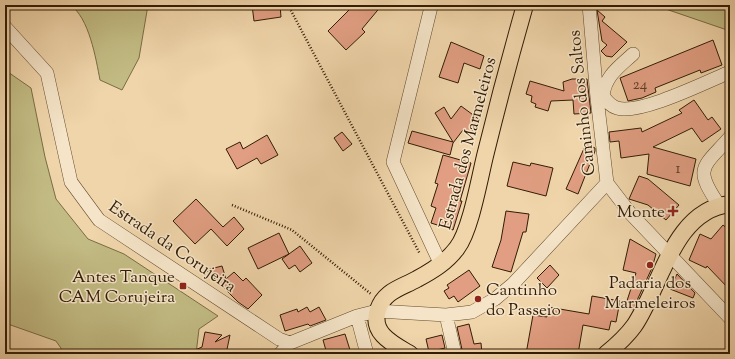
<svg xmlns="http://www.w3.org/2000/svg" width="735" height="359" font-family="'Sorts Mill Goudy',serif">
<rect width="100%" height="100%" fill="#f0d5aa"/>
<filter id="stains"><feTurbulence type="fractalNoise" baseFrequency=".005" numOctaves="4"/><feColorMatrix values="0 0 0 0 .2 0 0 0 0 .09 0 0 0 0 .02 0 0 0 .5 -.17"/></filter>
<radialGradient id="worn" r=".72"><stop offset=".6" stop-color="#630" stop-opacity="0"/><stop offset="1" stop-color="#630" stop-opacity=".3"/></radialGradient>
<path fill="#c2bb83" stroke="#7a6c44" d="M70 5H148L139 58 122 90 100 80C96 59 89 17 70 5Z
M654 5H730V31Z
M5 70 31 88 45 157 56 199 88 239 124 254 218 316 199 329 196 354H65L56 341 5 323Z"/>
<path fill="#e19e82" stroke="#311c05" d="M252 5H280L281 17 254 21Z
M354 5H382L362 29 365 32 346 50 328 31Z
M597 10 605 17 602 21 627 42 612 57 606 56 601 51 607 45 602 41Z
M713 40 722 65 701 73 700 70 655 88 656 92 642 98 628 101 620 78Z
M451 42 484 56 480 69 464 63 458 83 439 77Z
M572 79H587L591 113 574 114 573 100 551 101 548 111 535 107 536 104 531 102 532 96 526 94 530 81 564 91 563 82Z
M694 100 708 120 712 117 721 129 702 142 692 128 653 147 696 159 690 186 647 174 649 154 621 158 619 141 610 142 609 132 641 128 642 132 682 113 679 110Z
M461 106 480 120 469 135 463 130 453 143 450 155 408 143 412 131 453 142 435 113 444 107 451 119Z
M342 132 352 144 343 151 334 138Z
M267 135 278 155 261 164 257 158 237 169 226 149 240 142 243 149Z
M586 144 595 148V151L578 194 566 189Z
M443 155 471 163 460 201H462L453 230 431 223 436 208 431 206 438 184 435 183Z
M513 162 530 166 531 163 553 168 546 196 507 186Z
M639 176 648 179 679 205 666 220 648 205 629 199Z
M196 199 223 227 234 217 244 229 227 246 211 229 195 244 173 221Z
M506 211 529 214 526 232H523L511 272 492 267 501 240Z
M723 225 730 231V290L707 266 706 268 689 260 700 234 711 239Z
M279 233 289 254 258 269 248 248Z
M630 239 656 254 652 268 633 309 625 307 636 273 623 270Z
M300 246 312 263 300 272 295 265 289 269 282 259Z
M550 265 559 275 547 288 537 278Z
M222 266 226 279 234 272 243 281 246 278 262 295 248 309 238 302 206 270Z
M469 270 480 286 458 302 454 296 449 299 444 291 449 288 447 285Z
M677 274 695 293 693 298 670 289Z
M592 296 620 301 616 322 611 321 609 330 583 325 578 354H526L533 315 547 317 548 307 589 314Z
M307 307 310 312 319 307 326 320 310 326 308 324 285 331 280 315 297 309 298 312Z
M469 324 474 344 481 343 482 354H463L457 327Z
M205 332 222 335 215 342 230 335 226 354H186L202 347Z
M345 334 350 350 337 354H327L323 340Z
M442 335 445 348 429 352 426 339Z"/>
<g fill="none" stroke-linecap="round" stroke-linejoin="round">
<defs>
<path id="minor" d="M589 5 597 98 607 183 630 213 730 318
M431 7 393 162 441 265
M5 27 47 73 71 182 99 220 279 339 290 343
M633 54C619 67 605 76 603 96 607 101 610 106 617 108 640 115 706 82 730 72
M719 205C693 167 703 168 730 137
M446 315 455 354
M357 316 367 354
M280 354 290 343 357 316 377 311 446 315 472 312 495 299 513 284 607 183"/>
<path id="major" d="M410 354C393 344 370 333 378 310 384 291 401 288 417 279 432 271 447 262 457 248 471 230 480 175 486 152 498 103 511 54 525 5
M606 354C617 345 626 337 634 326 661 287 673 210 730 204"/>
</defs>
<use href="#minor" stroke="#614a2e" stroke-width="14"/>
<use href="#major" stroke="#311c05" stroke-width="18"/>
<path stroke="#311c05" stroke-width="2.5" stroke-dasharray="1 2" stroke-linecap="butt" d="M288 5 420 254
M232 205 292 230 371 294"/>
<use href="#minor" stroke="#f5e4c8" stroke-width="13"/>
<use href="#major" stroke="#f0d5aa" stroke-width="16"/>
</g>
<g fill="#8f2418" stroke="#f5e4c8" stroke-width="1.5">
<path d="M671 205h4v4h4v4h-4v4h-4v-4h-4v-4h4z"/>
<circle cx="650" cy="265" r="4"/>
<rect x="179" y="282" width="8" height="8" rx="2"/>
<circle cx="478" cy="299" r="4"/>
</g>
<g text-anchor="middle" stroke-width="3" stroke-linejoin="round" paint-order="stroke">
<g font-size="15" fill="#5d3c24">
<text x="640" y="89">24</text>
<text x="678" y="173">1</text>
</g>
<g font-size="17" fill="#311c05" stroke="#f5e4c8">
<text transform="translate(581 103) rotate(-96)" y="6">Caminho dos Saltos</text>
<text transform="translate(467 143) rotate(-75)" y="6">Estrada dos Marmeleiros</text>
<text transform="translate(173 246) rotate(34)" y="6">Estrada da Corujeira</text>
</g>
<g font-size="17" fill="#311c05" stroke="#f5e4c8" text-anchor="end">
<text x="665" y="217">Monte</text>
<text x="175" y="282">Antes Tanque<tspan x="175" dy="20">CAM Corujeira</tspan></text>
<text x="650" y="288" text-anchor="middle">Padaria dos<tspan x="650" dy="20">Marmeleiros</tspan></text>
<text x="486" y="295" text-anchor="start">Cantinho<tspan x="486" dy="20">do Passeio</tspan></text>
</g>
</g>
<rect width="735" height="359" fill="none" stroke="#f0d5aa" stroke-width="20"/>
<rect x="6" y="6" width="723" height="347" fill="none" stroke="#311c05" stroke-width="2"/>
<rect x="10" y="10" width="715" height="339" fill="none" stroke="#311c05"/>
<rect width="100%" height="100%" filter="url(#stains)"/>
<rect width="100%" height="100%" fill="url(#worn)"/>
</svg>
